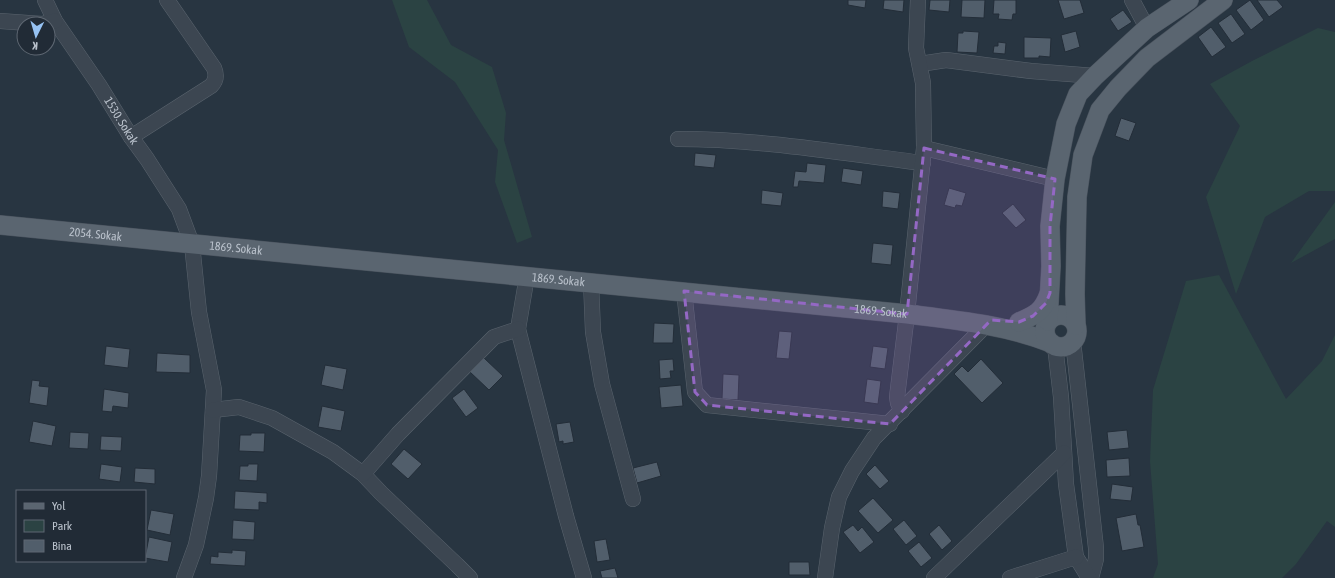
<svg xmlns="http://www.w3.org/2000/svg" width="1335" height="578" font-family="'Asap Condensed',sans-serif">
<rect width="100%" height="100%" fill="#283541"/>
<path fill="#2b4343" d="M392 0H427L451 45 492 67 506 113 504 140 532 237 517 243 495 182 498 150 455 82 409 47Z
M1318 28 1335 32V191H1309L1265 217 1236 294 1206 197 1240 126 1210 84 1252 61Z
M1335 202V239L1291 263Z
M1219 275 1286 399 1322 361 1335 335V527L1327 521 1296 564 1282 578H1153L1158 564 1150 461 1153 390 1186 281Z"/>
<path fill="#515e6b" stroke="#232d38" d="M848 0H866L865 8 848 5Z
M884 0H904L903 12 883 9Z
M930 0H950L949 12 929 10Z
M962 0H985L984 18 961 17Z
M994 0H1016V14H1013L1012 20 998 19 999 14H993Z
M1058 0H1080L1084 13 1064 19Z
M1250 0 1264 20 1251 30 1236 10Z
M1257 0H1277L1283 7 1269 17Z
M1123 10 1132 22 1118 31 1110 19Z
M1231 14 1245 34 1232 43 1218 23Z
M1211 27 1226 47 1212 57 1198 37Z
M963 31 979 32 977 53 957 52 958 33H963Z
M1076 31 1080 47 1065 52 1061 35Z
M1024 37 1051 38 1050 57 1039 56V58H1024Z
M998 42 1006 43 1005 54 993 53 994 46H998Z
M1121 118 1136 123 1129 141 1115 136Z
M695 153 716 155 714 168 694 166Z
M807 163 826 165 824 183 799 181 798 187H793L795 171 806 172Z
M843 168 863 171 861 185 841 182Z
M949 188 966 193 962 206 956 205 955 208 944 205Z
M762 190 783 193 781 206 761 204Z
M883 191 900 193 898 209 882 207Z
M1013 204 1026 220 1016 228 1002 213Z
M873 243 893 245 891 265 871 263Z
M654 323 674 324 673 343H653Z
M779 331 792 332 789 359 776 358Z
M106 346 130 349 128 368 104 365Z
M873 346 888 348 885 369 870 367Z
M157 353 190 355V373L156 372Z
M484 358 503 376 489 390 470 372Z
M673 359 674 371H670L671 378 660 379 659 360Z
M981 359 1003 383 982 403 954 374 962 366 968 372Z
M325 365 347 369 343 390 321 385Z
M723 374 739 375 738 400 722 399Z
M867 379 881 381 878 404 864 402Z
M32 380 40 381 39 386 49 387 47 406 29 403Z
M681 385 683 406 661 408 659 387Z
M104 389 129 393 128 408 113 406 112 412 102 411Z
M464 389 478 408 466 417 452 398Z
M322 406 345 411 341 431 318 427Z
M33 421 56 426 52 446 29 442Z
M570 422 574 442 563 444V441L559 442 556 424Z
M1127 430 1129 448 1109 450 1107 432Z
M70 432 89 433 88 449 69 448Z
M251 433H265L264 452 239 451 240 435H251Z
M101 436 122 437 121 451 100 450Z
M404 449 422 464 408 479 391 464Z
M1129 458 1130 476 1107 477 1106 460Z
M657 462 661 476 637 483 633 468Z
M101 464 122 467 120 482 99 479Z
M248 464H258L257 481 239 480 240 466H248Z
M875 465 889 481 880 489 866 474Z
M135 468 155 469V484L134 482Z
M1112 484 1133 487 1131 501 1110 499Z
M235 491 267 493V503L259 502V510L234 509Z
M873 498 893 520 878 533 858 511Z
M151 510 174 514 170 535 147 530Z
M1136 514 1138 525H1140L1144 547 1122 551 1116 518Z
M233 520 255 522 254 540 232 539Z
M904 520 917 536 906 545 893 529Z
M853 525 858 531 862 527 874 542 860 553 843 532Z
M939 525 952 541 942 550 929 534Z
M149 537 172 542 168 562 145 558Z
M606 539 610 560 597 562 594 541Z
M919 542 932 558 921 567 908 551Z
M232 550 246 551 245 566 210 564 211 556 218 557V552L232 553Z
M789 562H809L810 575H789Z
M615 568 618 578H602L600 571Z"/>
<g fill="none" stroke-linecap="round" stroke-linejoin="round">
<defs>
<g id="minor">
<path id="s1" d="M45 0 55 21 99 85 131 137 147 159 179 209 192 244 199 312 214 390 209 476 206 498 196 545 184 578"/>
<path d="M1132 0 1147 28"/>
<path d="M0 21 42 24 55 21"/>
<path d="M920 64 946 60 1031 71 1095 76"/>
<path d="M131 137 211 86C216 81 217 75 214 68L167 0"/>
<path d="M678 139C760 139 841 153 923 163"/>
<path d="M924 148 1055 179"/>
<path d="M527 276 518 329 566 516 584 578"/>
<path d="M591 282 593 332 602 384 633 499"/>
<path d="M684 291 695 392 707 405 890 424"/>
<path d="M1073 341 1096 548V559L1091 578"/>
<path d="M1055 346 1061 397 1066 484 1076 557 1089 578"/>
<path d="M213 410 239 407 272 418 333 452 363 474 381 493 457 565 470 578"/>
<path d="M902 411 898 403 897 397 907 314 924 148 923 83 916 48 918 0"/>
<path d="M363 474 398 434 494 337 518 329"/>
<path d="M825 578 832 528 839 497 852 471 874 438 985 326"/>
<path d="M934 578 1064 453"/>
<path d="M1010 578 1076 557"/>
</g>
<g id="major">
<path id="s2" d="M0 225 907 314C955 320 1006 325 1051 343"/>
<circle cx="1061" cy="331" r="16"/>
<path d="M1048 321 1051 266 1050 226 1055 179 1066 124 1078 94 1095 76 1147 28 1189 0"/>
<path d="M1019 322C1036 315 1043 311 1049 294"/>
<path d="M1076 325 1075 294 1077 197 1083 155 1100 110 1118 88 1147 58 1223 0"/>
</g>
</defs>
<use href="#minor" stroke="#5a646e" stroke-width="16"/>
<use href="#major" stroke="#49525d" stroke-width="20"/>
<use href="#minor" stroke="#3c4651" stroke-width="15"/>
<use href="#major" stroke="#5a6570" stroke-width="19"/>
</g>
<path fill="#9468c4" fill-opacity="0.2" stroke="#9468c4" stroke-width="3" stroke-dasharray="8 5" stroke-linejoin="round" d="M924 148 1055 179 1050 226V293L1046 303 1033 316 1019 322 991 320 890 424 707 405 695 392 684 291 907 314Z"/>
<g text-anchor="middle" stroke-width="3.5" stroke-linejoin="round" paint-order="stroke">
<g font-size="12" fill="#b9c1cb" stroke="#212b36">
<text dy="4" stroke="none"><textPath href="#s1" startOffset="143">1530. Sokak</textPath></text>
<text dy="4" stroke="none"><textPath href="#s2" startOffset="96">2054. Sokak</textPath></text>
<text dy="4" stroke="none"><textPath href="#s2" startOffset="237">1869. Sokak</textPath></text>
<text dy="4" stroke="none"><textPath href="#s2" startOffset="561">1869. Sokak</textPath></text>
<text dy="4" stroke="none"><textPath href="#s2" startOffset="885">1869. Sokak</textPath></text>
</g>
</g>
<rect x="16" y="490" width="130" height="72" fill="#212b36" stroke="#5e6772"/>
<rect x="24" y="503" width="20" height="6" fill="#5a6570" stroke="#5e6772"/>
<text x="52" y="510" font-size="12" fill="#b9c1cb">Yol</text>
<rect x="24" y="520" width="20" height="12" fill="#2b4343" stroke="#5e6772"/>
<text x="52" y="530" font-size="12" fill="#b9c1cb">Park</text>
<rect x="24" y="540" width="20" height="12" fill="#515e6b" stroke="#5e6772"/>
<text x="52" y="550" font-size="12" fill="#b9c1cb">Bina</text>
<g transform="translate(36 36) rotate(185)"><circle r="19" fill="#212b36" stroke="#5e6772"/>
<path d="M0-3L7 15L0 10L-7 15Z" fill="#96c2f3"/>
<text y="-6" font-size="11" font-weight="bold" text-anchor="middle" fill="#b9c1cb">K</text>
</g>
</svg>
